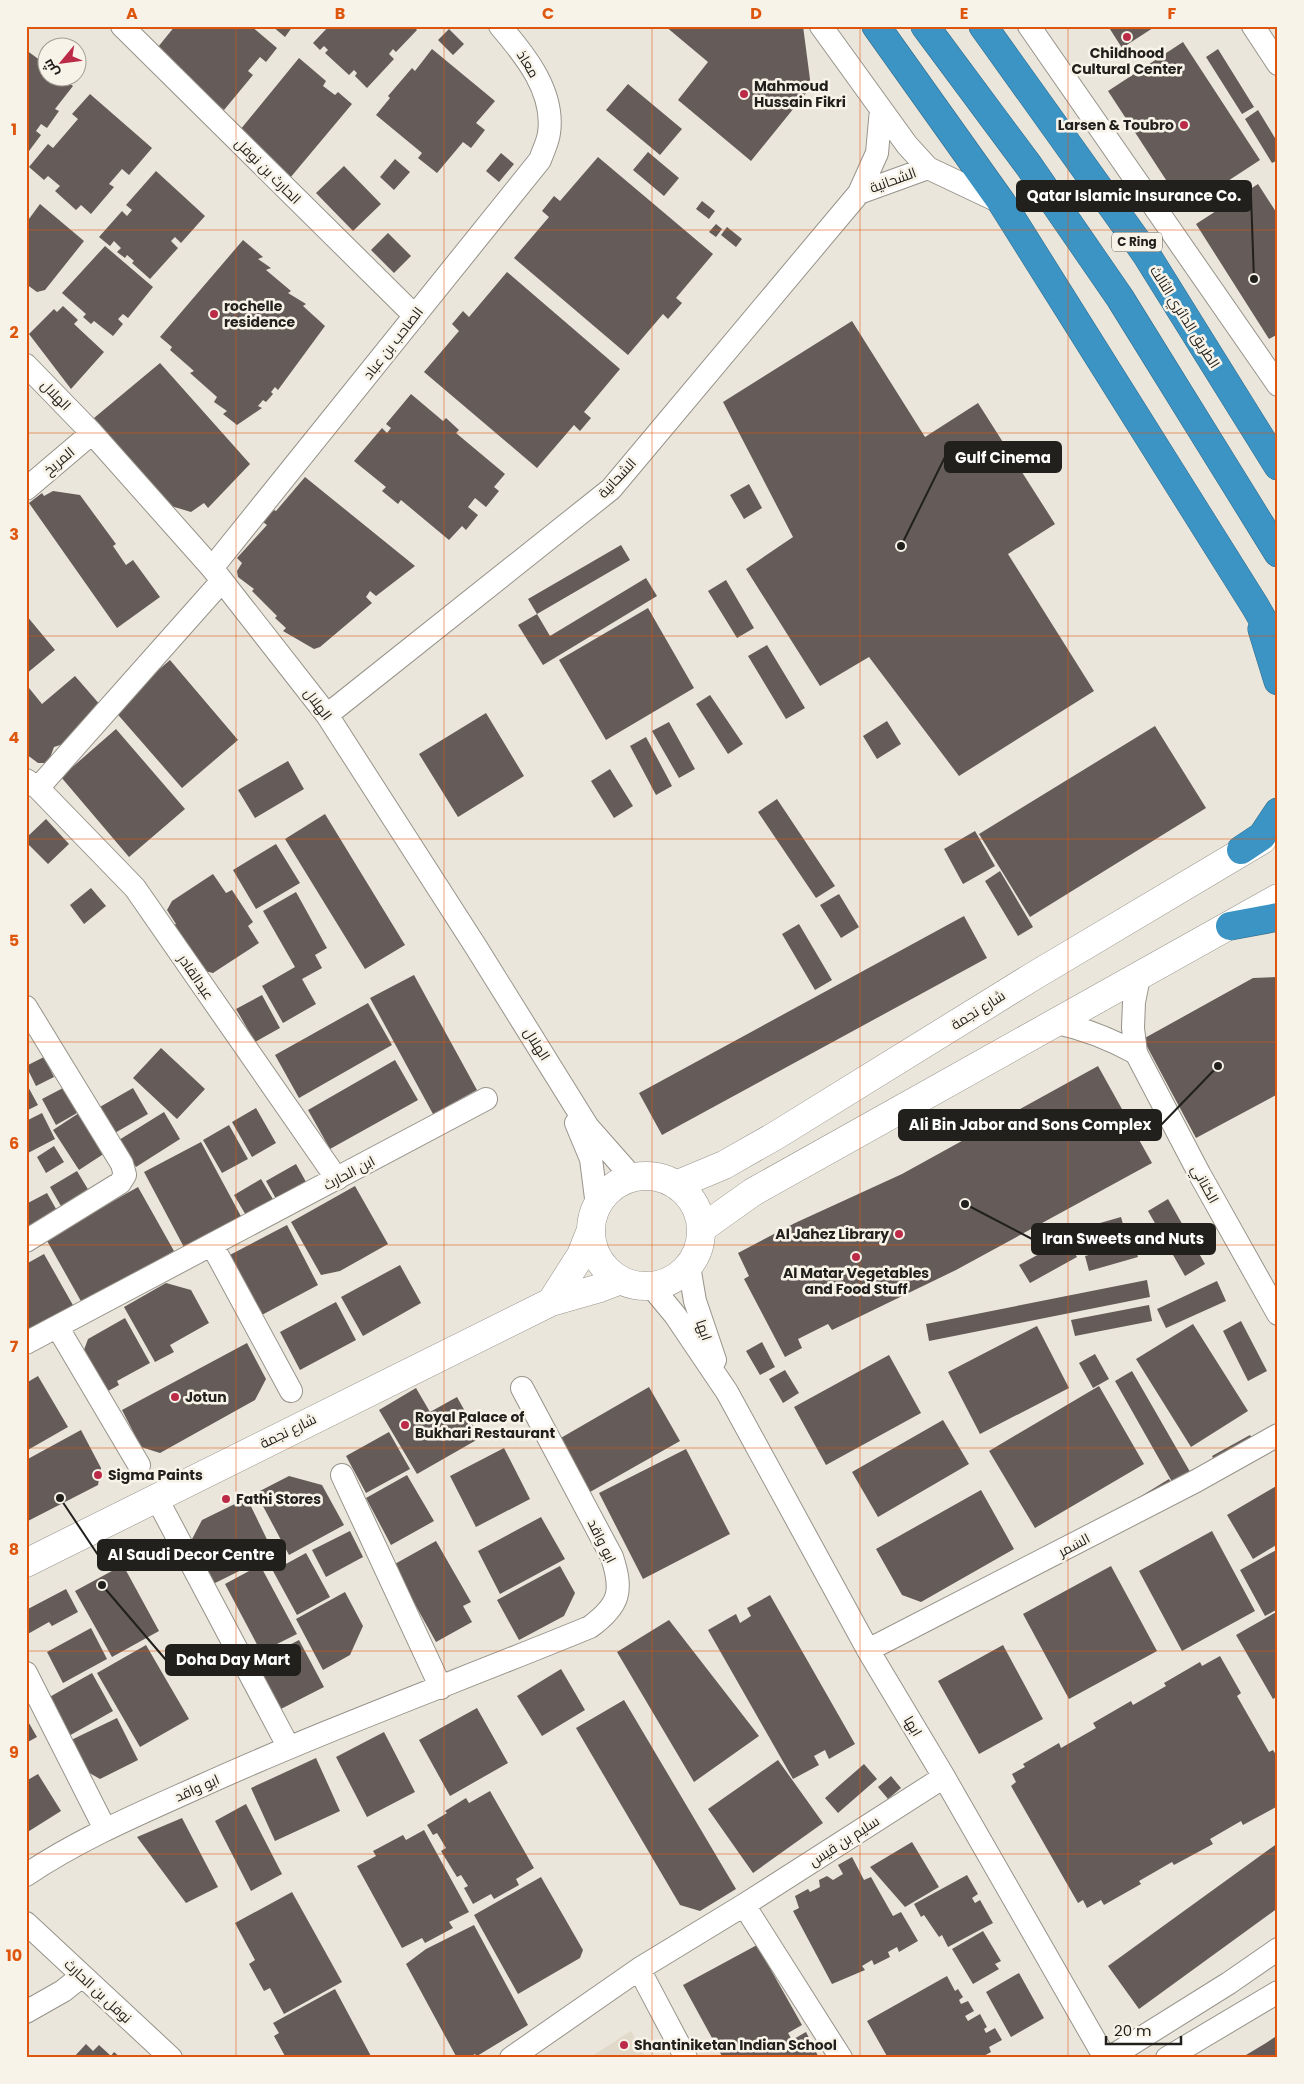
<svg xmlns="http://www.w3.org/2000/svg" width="1304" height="2084" font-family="Poppins,Cairo,sans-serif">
<rect width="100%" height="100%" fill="#eae6dc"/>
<path fill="#e1d9c9" d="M631 2031 646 2058H589Z"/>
<path fill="#655b58" d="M175 26H251L277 48 266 62 260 57 248 71 253 75 224 110 154 52Z
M272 26H293L285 37Z
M329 26H413L417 30 396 52 393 49 389 54 394 59 367 88 355 76 357 73 354 70 349 75 325 53 328 50 324 46 320 50 313 43Z
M665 26H803L811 87 751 161 678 100 708 62Z
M1108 26H1156L1122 48Z
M449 29 464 44 453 55 438 40Z
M1183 42 1260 160 1185 209 1108 91Z
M432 49 495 101 476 123 485 130 471 148 463 142 437 173 418 158 422 153 376 115 390 98 388 96 412 68 415 71Z
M1218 49 1254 107 1242 114 1206 57Z
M26 50 48 66V78H62L73 86 55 109 59 111 47 128 41 124 36 131 41 135 26 155Z
M299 58 326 81 323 86 335 95 338 92 352 104 290 178 240 130Z
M628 84 682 129 660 155 606 110Z
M90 94 152 148 129 175 122 169 109 184 114 187 91 214 81 205 76 210 55 191 60 186 48 176 44 180 29 167 48 144 53 148 78 119 72 114Z
M1258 110 1278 143V160L1272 163 1245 119Z
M648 152 679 178 664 196 633 170Z
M501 153 514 164 499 182 486 171Z
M598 157 713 254 676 298 682 303 668 319 663 314 628 355 514 258 549 217 542 211 554 196 560 201Z
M395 159 410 172 394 190 380 177Z
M344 166 381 204 353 231 316 193Z
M156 171 205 216 181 243 175 237 171 241 178 248 150 279 132 263 134 261 127 255 125 258 117 252 121 248 114 241 110 246 99 237 122 211 127 216 132 210 126 205Z
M1258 184 1278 215V334L1269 339 1196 224Z
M702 201 715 211 709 219 696 209Z
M40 204 84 241 45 290 37 292 26 284V223Z
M716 224 722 229 716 237 709 232Z
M727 227 742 239 736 247 721 235Z
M388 233 411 256 394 273 371 250Z
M243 240 263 257 258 259 271 268 266 270 291 291 288 293 306 304 303 306 325 326 278 390 275 387 271 392 273 394 266 402 263 400 258 406 262 408 237 425 223 414 227 411 214 402 217 397 190 373 194 371 170 350 172 347 160 337Z
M105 246 153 287 128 318 123 314 118 319 123 324 113 336 94 321 91 324 83 317 86 314 62 293Z
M507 272 620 369 584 412 591 418 580 431 574 425 537 468 424 372 459 331 452 324 463 311 469 317Z
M63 306 78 320 74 324 104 352 71 389 29 334 54 309 57 312Z
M852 321 925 437 978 403 1055 524 1008 554 1094 691 959 776 869 657 820 686 746 569 793 537 723 402Z
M160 363 250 464 208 508 204 503 191 512 171 506 94 418Z
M411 394 443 421 446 418 459 430 456 433 505 474 494 487 499 491 486 507 475 498 468 507 478 515 466 530 462 526 449 540 401 500 398 504 382 491 386 487 354 461 382 428 387 433 391 428 386 424Z
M305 477 415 566 376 596 370 591 366 597 372 603 320 647 314 649 283 631 286 628 275 618 277 616 252 591 254 589 238 577 237 571 242 563 237 558 267 525 263 522 274 510 276 511Z
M749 484 762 508 744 519 730 495Z
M53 491 80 495 116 544 113 546 126 565 133 560 160 597 117 628 29 503 42 493 44 496Z
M621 545 630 560 537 614 528 599Z
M646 578 657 596 543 665 518 625 537 614 550 636Z
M726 580 754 628 737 638 708 591Z
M648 608 694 688 606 740 559 660Z
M26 615 55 650 26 674Z
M767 645 805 708 786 719 748 656Z
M170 660 238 740 182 788 113 709Z
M75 676 102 707 73 741 54 747 48 763H38L26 754V690L29 688 42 704Z
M710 695 743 744 728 754 696 704Z
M486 713 524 776 458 817 419 754Z
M887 721 901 744 877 759 863 736Z
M669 722 695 769 679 778 652 731Z
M1155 726 1206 808 1030 917 979 834Z
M116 729 185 809 129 857 61 777Z
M646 737 672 786 656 795 630 746Z
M288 761 304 789 255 818 238 790Z
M610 769 633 806 614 818 591 781Z
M777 799 835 886 816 898 758 812Z
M325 814 405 945 365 969 285 839Z
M46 819 69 844 48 864 26 842V838Z
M975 831 995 866 963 884 944 849Z
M276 844 300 883 256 909 233 870Z
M1000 871 1033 927 1018 936 985 881Z
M213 874 226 893 232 890 253 922 248 926 259 943 213 973 201 970 173 925 176 924 167 910 172 901Z
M91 888 106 906 84 924 70 905Z
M296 892 327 948 315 955 322 968 302 979 316 1004 283 1023 262 986 295 967 263 911Z
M839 894 859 927 841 938 820 905Z
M964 916 987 958 662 1135 639 1093Z
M799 924 832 980 815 990 782 934Z
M414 975 477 1090 433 1114 370 998Z
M1278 977V1094L1196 1138 1143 1039 1253 978Z
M262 995 280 1028 255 1042 236 1009Z
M368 1003 392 1045 299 1098 275 1055Z
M161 1048 205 1089 177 1119 133 1078Z
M44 1057 54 1077 36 1086 26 1066Z
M395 1060 418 1100 330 1149 308 1110Z
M1098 1066 1152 1163 956 1270 832 1330 828 1324 798 1339 802 1348 785 1357 744 1279 749 1276 738 1253 795 1223 902 1174Z
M26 1083 38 1105 26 1111Z
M63 1088 77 1113 56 1125 42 1099Z
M133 1088 148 1114 106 1138 91 1112Z
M256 1108 276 1143 252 1157 232 1122Z
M164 1112 180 1139 136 1167 119 1140Z
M42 1113 55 1139 26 1154V1121Z
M79 1113 105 1153 79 1170 53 1130Z
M229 1125 248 1159 222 1173 203 1140Z
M201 1142 243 1220 186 1251 144 1172Z
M54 1146 64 1162 46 1173 37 1157Z
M296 1164 310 1189 280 1206 266 1181Z
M77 1171 92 1196 65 1213 50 1187Z
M261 1179 277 1206 250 1222 234 1195Z
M355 1186 388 1244 340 1271 321 1275 291 1222Z
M138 1187 174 1251 82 1303 46 1239Z
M47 1193 60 1216 31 1232 26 1224V1204Z
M1168 1199 1205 1264 1185 1276 1148 1211Z
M1121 1217 1127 1238 1086 1250 1079 1229Z
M287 1225 318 1285 258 1317 226 1257Z
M1067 1239 1077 1257 1030 1283 1019 1265Z
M1134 1243 1138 1257 1089 1271 1085 1256Z
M44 1254 74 1307 26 1335V1264Z
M400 1265 421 1303 363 1336 341 1297Z
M1147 1280 1150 1297 929 1341 926 1324Z
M1217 1281 1226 1301 1166 1328 1157 1309Z
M166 1283 191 1290 209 1323 170 1345 174 1352 155 1362 124 1307Z
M336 1302 356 1340 300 1370 280 1332Z
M1149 1305 1152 1321 1075 1336 1071 1320Z
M125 1318 150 1363 117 1381 119 1385 101 1395 81 1358 88 1339Z
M1241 1321 1267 1371 1248 1381 1223 1331Z
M1193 1324 1248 1411 1191 1447 1136 1359Z
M1037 1326 1069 1388 980 1434 948 1372Z
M762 1342 775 1367 760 1375 746 1351Z
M247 1343 266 1379 255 1400 160 1453 141 1447 122 1410Z
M1095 1354 1109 1379 1093 1388 1079 1363Z
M889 1355 921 1413 826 1465 794 1407Z
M785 1370 799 1393 783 1403 769 1379Z
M1132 1371 1193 1477 1175 1487 1115 1381Z
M38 1376 68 1427 26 1451V1383Z
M1099 1386 1144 1464 1035 1528 989 1451Z
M649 1387 680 1441 590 1492 559 1439Z
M416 1388 430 1412 457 1397 480 1438 417 1474 379 1410Z
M943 1420 969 1464 878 1517 852 1472Z
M81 1430 101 1468 98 1485 26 1522V1460Z
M389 1432 410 1469 366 1493 346 1456Z
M1250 1435 1256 1444 1217 1466 1212 1456Z
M504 1448 530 1499 476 1527 450 1476Z
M686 1449 730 1534 643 1579 599 1493Z
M407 1475 434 1521 391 1545 366 1498Z
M289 1476 322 1485 344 1525 289 1555 256 1493Z
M1169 1479 1175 1489 1144 1508 1138 1498Z
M1278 1485V1544L1253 1559 1227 1515Z
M981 1490 1014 1549 921 1602 902 1595 876 1549Z
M247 1498 274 1554 211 1585 190 1543 202 1520Z
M541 1517 565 1559 500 1594 478 1551Z
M350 1531 363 1557 326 1577 312 1550Z
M1212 1531 1255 1611 1182 1651 1139 1571Z
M436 1541 471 1602 463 1606 472 1622 436 1642 393 1565Z
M1278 1549V1609L1265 1616 1240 1570Z
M306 1553 330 1597 297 1615 273 1571Z
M123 1565 159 1631 112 1657 75 1591Z
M260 1565 297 1634 261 1652 225 1584Z
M560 1566 575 1593 564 1616 519 1640 497 1600Z
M1111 1566 1157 1651 1069 1699 1023 1614Z
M66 1589 78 1612 52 1626 49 1622 26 1635V1610Z
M345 1592 363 1626 350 1655 323 1670 296 1619Z
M770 1595 855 1744 829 1759 825 1750 814 1756 819 1765 793 1779 708 1630 736 1614 740 1623 751 1616 747 1608Z
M1278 1611V1696L1273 1699 1236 1635Z
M669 1620 759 1736 694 1782 617 1652Z
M91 1628 107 1659 63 1683 47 1652Z
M299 1640 324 1687 275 1712 251 1665Z
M146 1645 189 1719 140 1747 97 1673Z
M1003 1645 1043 1719 979 1754 938 1681Z
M1220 1656 1241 1693 1237 1696 1269 1752 1273 1750 1278 1758V1806L1243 1825 1241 1821 1210 1839 1213 1844 1174 1865 1172 1862 1139 1881 1141 1884 1104 1905 1101 1900 1087 1908 1083 1900 1078 1903 1011 1786 1016 1782 1012 1774 1025 1767 1023 1764 1059 1743 1061 1748 1096 1728 1093 1723 1131 1701 1133 1705 1166 1686 1164 1683 1200 1662 1202 1666Z
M561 1669 585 1710 542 1736 517 1696Z
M92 1673 113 1711 67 1737 46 1699Z
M624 1700 736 1889 700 1911 680 1905 576 1728Z
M477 1708 508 1763 450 1796 419 1740Z
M26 1718 37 1737 26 1743Z
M117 1718 138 1760 100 1779 79 1767 67 1742Z
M384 1732 415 1792 367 1817 336 1757Z
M316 1758 340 1811 275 1841 251 1788Z
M778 1760 823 1823 753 1873 708 1809Z
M864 1764 877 1779 838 1813 825 1798Z
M38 1774 61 1811 26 1833V1781Z
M891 1776 901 1788 888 1799 878 1787Z
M490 1791 534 1868 516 1879 519 1885 494 1899 491 1894 473 1904 464 1888 468 1886 461 1875 457 1877 441 1851 446 1848 437 1833 433 1835 427 1825 447 1813 445 1811 466 1798 469 1803Z
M246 1804 282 1874 251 1891 215 1821Z
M182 1818 218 1887 186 1903 137 1837Z
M424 1830 469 1912 449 1922 453 1928 425 1943 422 1938 402 1948 357 1866 376 1856 373 1851 403 1835 406 1840Z
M912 1842 939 1887 905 1907 870 1867Z
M1278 1843V1908L1139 2009 1108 1966Z
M852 1857 864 1880 871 1877 893 1916 901 1912 918 1941 899 1952 897 1947 888 1952 890 1957 874 1965 872 1960 862 1966 865 1970 832 1984 793 1911 799 1908 795 1896 808 1889 810 1892 820 1887 819 1880 827 1876 833 1880 843 1874 838 1865Z
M967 1875 978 1894 972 1898 975 1903 980 1900 993 1923 948 1947 942 1935 939 1937 924 1915 921 1917 914 1904Z
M541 1877 583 1950 580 1958 518 1994 474 1915Z
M292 1892 342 1982 284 2014 270 1988 264 1991 249 1964 255 1960 235 1923Z
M474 1925 528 2025 477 2056 475 2054 468 2058H457L406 1964 426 1949Z
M983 1931 1001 1961 995 1964 999 1969 973 1984 952 1949Z
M757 1945 802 2025 788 2033 792 2040 806 2032 819 2058H723L683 1985Z
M1019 1973 1044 2018 1011 2037 986 1992Z
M947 1976 955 1991 958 1989 963 1997 959 2000 961 2004 968 2001 974 2011 965 2016 968 2021 980 2014 987 2027 984 2029 986 2033 995 2028 1002 2040 989 2047 991 2052 980 2058H888L867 2021Z
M335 1989 372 2058H286L274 2036 279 2033 273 2023Z
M1278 2035V2058H1241L1266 2043Z
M86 2044 93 2051 99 2045 111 2056 114 2052 121 2058H73Z"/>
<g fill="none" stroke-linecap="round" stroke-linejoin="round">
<defs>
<path id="street" d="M122 26 415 316
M821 26 907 145 928 168 1002 203
M1029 26 1278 385
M1253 26 1278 64
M859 193 928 168
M26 365 92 433 212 568 327 715 476 947 588 1127 633 1178
M26 489 92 433
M212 568 540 160C543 151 548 142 549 133 555 92 525 55 500 26
M327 715 611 489 859 193 877 153 881 109
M26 780 38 788 135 888 337 1179
M38 788 221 582
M1139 977 1134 1002 1133 1028 1136 1053 1200 1175 1278 1314
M26 1007 122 1164 125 1175 120 1183 26 1241
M1057 1023C1086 1029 1110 1039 1136 1053
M576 1123 591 1159 597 1206
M212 1245 291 1391
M689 1266 695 1301 715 1360
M651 1286 675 1315 727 1392 868 1650 944 1777 1105 2058
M58 1328 139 1465
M26 1343 486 1099
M342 1475 441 1688
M156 1497 288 1746
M868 1650 1196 1481 1278 1435
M26 1673 105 1829
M26 1875C81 1838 141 1813 201 1786 329 1728 461 1680 590 1627 620 1605 623 1591 612 1557L522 1388
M744 1905 841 2058
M26 1923 171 2058
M639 1969 686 2058
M26 2012 63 1991 82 1976
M511 2058 639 1969 744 1905 944 1777
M1109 2058 1229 1983 1278 1949
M1167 2058 1278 1992"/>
<path id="secondary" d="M591 1231a55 55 0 1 1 110 0a55 55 0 1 1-110 0Z
M676 1185 724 1165 775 1136 1032 977 1262 840
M701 1229 753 1192 1278 898
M551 1302 581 1255 591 1230
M26 1563 551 1302 600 1288 621 1280"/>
<path id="highway" d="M876 26 1002 203 1255 606 1278 646
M925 26 1029 166 1120 298 1278 553
M983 26 1146 254 1278 466
M1262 629 1278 681
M1241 850 1262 836 1278 812
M1230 926 1278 917"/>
</defs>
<use href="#street" stroke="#97938a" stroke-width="24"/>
<use href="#secondary" stroke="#97938a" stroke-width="29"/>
<use href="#highway" stroke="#326b89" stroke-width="29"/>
<use href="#street" stroke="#fff" stroke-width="22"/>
<use href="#secondary" stroke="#fff" stroke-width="28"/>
<use href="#highway" stroke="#3b94c4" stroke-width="28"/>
</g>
<path fill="none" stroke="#de560d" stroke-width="1" stroke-opacity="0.55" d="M236 26V2058M444 26V2058M652 26V2058M860 26V2058M1068 26V2058M26 230H1278M26 433H1278M26 636H1278M26 839H1278M26 1042H1278M26 1245H1278M26 1448H1278M26 1651H1278M26 1854H1278"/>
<g fill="#bb2a47" stroke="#f8f3e9" stroke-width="2">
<circle cx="1127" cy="37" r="5"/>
<circle cx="744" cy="94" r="5"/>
<circle cx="1184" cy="125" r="5"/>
<circle cx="214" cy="314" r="5"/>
<circle cx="899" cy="1234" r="5"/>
<circle cx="856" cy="1257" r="5"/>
<circle cx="175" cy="1397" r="5"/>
<circle cx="405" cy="1425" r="5"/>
<circle cx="98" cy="1475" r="5"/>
<circle cx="226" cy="1499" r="5"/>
<circle cx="624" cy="2045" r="5"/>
</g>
<g text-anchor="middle" stroke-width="5" stroke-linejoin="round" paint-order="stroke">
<rect fill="#f8f3e9" stroke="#625f5a" stroke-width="1" x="1112" y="232.5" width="50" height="19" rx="4"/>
<g font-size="12" font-weight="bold" fill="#21201c">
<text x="1137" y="246">C Ring</text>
</g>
<g font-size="14" font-weight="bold" fill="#21201c" stroke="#f8f3e9" text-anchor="start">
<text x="1127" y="58" text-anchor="middle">Childhood<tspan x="1127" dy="16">Cultural Center</tspan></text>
<text x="754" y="91">Mahmoud<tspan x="754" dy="16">Hussain Fikri</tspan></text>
<text x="1174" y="130" text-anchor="end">Larsen &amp; Toubro</text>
<text x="224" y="311">rochelle<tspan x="224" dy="16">residence</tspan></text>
<text x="889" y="1239" text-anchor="end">Al Jahez Library</text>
<text x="856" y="1278" text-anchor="middle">Al Matar Vegetables<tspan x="856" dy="16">and Food Stuff</tspan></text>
<text x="185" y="1402">Jotun</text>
<text x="415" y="1422">Royal Palace of<tspan x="415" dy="16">Bukhari Restaurant</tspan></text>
<text x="108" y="1480">Sigma Paints</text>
<text x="236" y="1504">Fathi Stores</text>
<text x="634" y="2050">Shantiniketan Indian School</text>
</g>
<g font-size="14" fill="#21201c" stroke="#f8f3e9">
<text transform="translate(528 64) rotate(59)" y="5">معاذ</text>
<text transform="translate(268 171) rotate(45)" y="5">الحارث بن نوفل</text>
<text transform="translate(893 180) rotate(-20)" y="5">الشحانية</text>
<text transform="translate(1185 317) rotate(58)" y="5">الطريق الدائري الثالث</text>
<text transform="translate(393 343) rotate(-52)" y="5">الصاحب بن عباد</text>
<text transform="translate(56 395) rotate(46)" y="5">الهلال</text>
<text transform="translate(59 461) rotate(-40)" y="5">المريخ</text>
<text transform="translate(617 478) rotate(-47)" y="5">الشحانية</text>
<text transform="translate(318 704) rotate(53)" y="5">الهلال</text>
<text transform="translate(196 977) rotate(56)" y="5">عبدالقادر</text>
<text transform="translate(978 1010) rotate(-32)" y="5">شارع نجمة</text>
<text transform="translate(537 1044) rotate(58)" y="5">الهلال</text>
<text transform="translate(349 1173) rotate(-28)" y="5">ابن الحارث</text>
<text transform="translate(1205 1184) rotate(61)" y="5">الكناني</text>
<text transform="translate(704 1330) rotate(71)" y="5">ابها</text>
<text transform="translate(288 1431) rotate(-26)" y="5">شارع نجمة</text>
<text transform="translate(602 1541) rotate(64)" y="5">ابو واقد</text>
<text transform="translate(1074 1545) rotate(-28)" y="5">السَمر</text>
<text transform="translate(913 1726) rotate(59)" y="5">ابها</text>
<text transform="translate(197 1788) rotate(-24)" y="5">ابو واقد</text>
<text transform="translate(844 1841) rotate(-33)" y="5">سليم بن قيس</text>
<text transform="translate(98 1991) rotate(43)" y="5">نوفل بن الحارث</text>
</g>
</g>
<path fill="none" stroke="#21201c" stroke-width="2" d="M1254 279L1251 196M901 546L945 457M1218 1066L1161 1125M965 1204L1032 1239M60 1498L98 1555M102 1585L166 1660"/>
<g fill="#21201c" stroke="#f8f3e9" stroke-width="2">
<circle cx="1254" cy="279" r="5"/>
<circle cx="901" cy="546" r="5"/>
<circle cx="1218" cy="1066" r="5"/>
<circle cx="965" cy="1204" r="5"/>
<circle cx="60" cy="1498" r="5"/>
<circle cx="102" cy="1585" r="5"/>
</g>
<g fill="#21201c" stroke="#21201c" stroke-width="2">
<rect x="1017" y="181" width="234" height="30" rx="5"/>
<rect x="945" y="442" width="116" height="30" rx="5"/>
<rect x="899" y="1110" width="262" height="30" rx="5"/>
<rect x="1032" y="1224" width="183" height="30" rx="5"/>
<rect x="98" y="1540" width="187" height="30" rx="5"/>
<rect x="166" y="1645" width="134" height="30" rx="5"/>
</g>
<g font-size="15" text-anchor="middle" font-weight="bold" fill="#fff">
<text x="1134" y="201">Qatar Islamic Insurance Co.</text>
<text x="1003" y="463">Gulf Cinema</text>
<text x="1030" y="1130">Ali Bin Jabor and Sons Complex</text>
<text x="1123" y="1244">Iran Sweets and Nuts</text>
<text x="191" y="1560">Al Saudi Decor Centre</text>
<text x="233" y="1665">Doha Day Mart</text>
</g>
<rect width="1304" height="2084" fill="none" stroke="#f8f3e9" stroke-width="55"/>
<g transform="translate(62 62) rotate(241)"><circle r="24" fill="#f8f3e9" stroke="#a29f97"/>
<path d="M0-4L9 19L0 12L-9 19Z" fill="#bb2a47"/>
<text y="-8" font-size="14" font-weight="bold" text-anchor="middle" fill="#21201c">ش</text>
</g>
<path d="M1106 2036v8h75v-8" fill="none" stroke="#21201c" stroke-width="2.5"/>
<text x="1114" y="2036" font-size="15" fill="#21201c" stroke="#f8f3e9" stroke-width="4" paint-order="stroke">20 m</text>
<rect x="28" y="28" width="1248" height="2028" fill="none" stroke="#de560d" stroke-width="2"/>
<g font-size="16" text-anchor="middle" font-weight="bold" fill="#de560d">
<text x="132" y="19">A</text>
<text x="340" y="19">B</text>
<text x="548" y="19">C</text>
<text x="756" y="19">D</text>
<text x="964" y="19">E</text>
<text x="1172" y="19">F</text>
<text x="14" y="135">1</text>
<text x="14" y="338">2</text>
<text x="14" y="540">3</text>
<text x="14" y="743">4</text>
<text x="14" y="946">5</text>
<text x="14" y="1149">6</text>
<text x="14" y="1352">7</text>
<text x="14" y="1555">8</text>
<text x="14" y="1758">9</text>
<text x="14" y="1961">10</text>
</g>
</svg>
